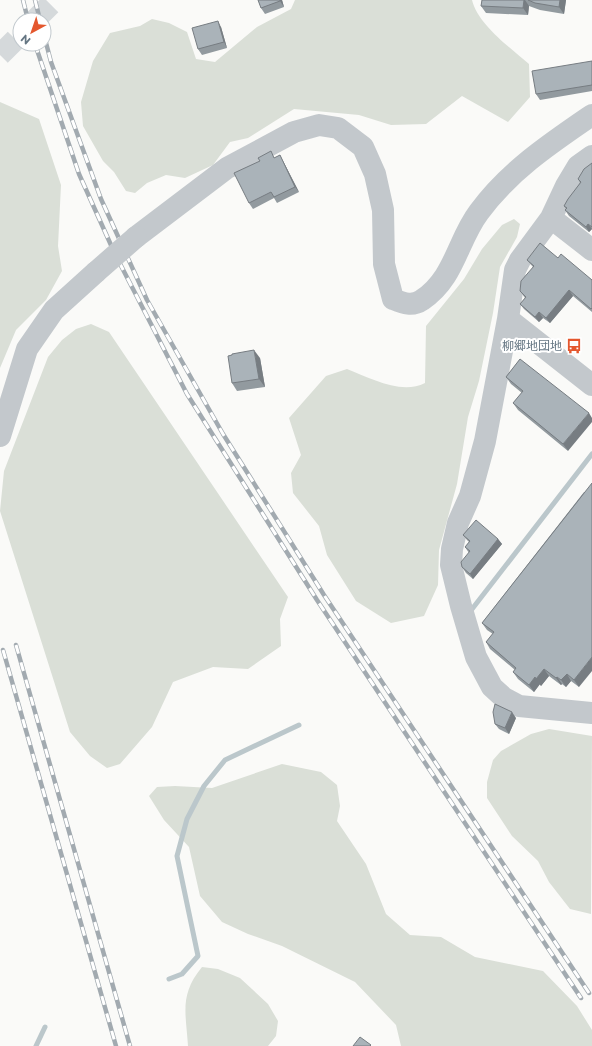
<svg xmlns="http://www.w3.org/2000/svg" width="592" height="1046" font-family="Montserrat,'Noto Sans JP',sans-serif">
<rect width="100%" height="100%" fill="#fafaf8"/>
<path fill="#dadfd7" d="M295 0H472C478 25 511 48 529 64L530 97 508 122 462 96 426 124 391 125 359 115 294 109 248 138 230 142 213 165 185 178 166 175 147 183 135 193 126 191 114 172 103 161 83 126 81 102 93 61 110 33 140 26 152 19 169 23 187 32 196 59 215 62 257 27 291 9Z
M0 102 39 119 61 185 58 246 62 271 46 300 16 330 0 368Z
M514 219 520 224 517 237 500 267 493 313 479 381 468 417 457 484 439 550 438 585 424 616 391 623 356 601 327 555 319 526 293 493 291 473 301 455 289 418 326 376 347 369C370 378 401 395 425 383L426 326 464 279 482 249 502 225Z
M91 324 109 332 288 597 280 619 281 646 248 669 213 667 173 682 152 727 120 764 107 768 90 756 70 732 0 511 4 471 48 357 62 340 76 329Z
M549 729 592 736 591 914 570 909 549 882 538 861 512 836 487 798V782L493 760 501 751 531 734Z
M282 764 321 772 337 785 340 806 337 821 366 864 386 914 410 935 441 937 475 957 543 971 577 1006 592 1030V1046H401L396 1025 355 982 282 946 248 934 222 922 200 896 189 847 164 820 149 796 157 787 175 786 212 788Z
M202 967 218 969 240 978 268 1004 278 1021 276 1036 268 1046H188C186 1013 179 995 202 967Z"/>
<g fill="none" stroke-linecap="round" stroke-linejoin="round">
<path stroke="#bbc7cb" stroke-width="5" d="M469 613 592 454
M169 979 182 974 198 956 177 856 187 819 204 786 225 760 299 725
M36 1046 45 1027"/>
<path stroke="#d5d9db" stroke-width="22" stroke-dasharray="22 11" stroke-linecap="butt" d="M35 20 55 0
M0 55 20 35"/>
<path stroke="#c3c8cc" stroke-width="22" d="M592 156 578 166 566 186 551 218 520 260 515 270 508 319 485 441 470 496 458 523 452 549 451 565 461 606 476 657 492 687 504 698 519 706 592 713
M551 218 592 250
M136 237 227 168 294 132 319 125 338 128 363 147 375 174 383 210 384 264 393 299C403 303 412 307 422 300 455 278 457 241 479 212 509 171 551 143 592 115
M508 319 592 385
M0 436 27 349 54 310 96 272"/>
<defs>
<path id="rail" d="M23 0 28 20
M35 0 40 20
M44 35 51 62 101 199 147 300 223 434 324 595 589 993
M35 44 79 174 115 254 187 394 317 600 581 998
M16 645 130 1046
M3 650 116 1046"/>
</defs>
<use href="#rail" stroke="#a2aab0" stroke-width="4.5"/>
<use href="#rail" stroke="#fff" stroke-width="3" stroke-dasharray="9" stroke-linecap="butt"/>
<path stroke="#c3c8cc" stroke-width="22" d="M96 272 136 237"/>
</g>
<path fill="#929a9f" d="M258 0H282L284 7 265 14 261 8Z
M482 0H566L564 14 540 10 529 6 528 15 486 13 481 6Z
M221 27 227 48 202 55 198 49Z
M592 61V91L540 100 536 94Z
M280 155 283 161 299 192 277 203 274 198 253 209 249 203 275 158Z
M592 163V229L589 232 569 216 565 210 566 209 564 206 580 183 578 179Z
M558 258 592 280V312L573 296 550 323 543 318 539 322 524 309 520 304 525 298 520 291 533 267 527 260Z
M260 358 265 387 237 391 232 383Z
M520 359 568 451 518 410 513 403 522 393 511 384 506 377Z
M584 492 579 687 571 681 566 687 562 684 561 685 549 676 541 686 540 684 534 692 518 679 513 672 515 670 490 649 486 642 493 634 487 630 482 623Z
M463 535 498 539 502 544 473 579 466 573 462 567 469 553 465 547 469 542 467 540Z
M516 718 509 734 499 729 495 724Z"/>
<path fill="#777d82" d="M280 0H282L284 7 280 1Z
M524 0H525L529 6 528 15 523 8Z
M560 0H566L564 14 559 7Z
M218 21 221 27 227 48 224 42Z
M280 155 283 161 299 192 295 187Z
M588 224 592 229 589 232 586 227Z
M569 290 573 296 550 323 546 318Z
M539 312 543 318 539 322 535 317Z
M254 350 260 358 265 387 259 379Z
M589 413 592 418V422L568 451 563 444Z
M498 539 502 544 473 579 470 574Z
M592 657V671L579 687 574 680Z
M544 669 549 676 541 686 536 679Z
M567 674 571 681 566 687 561 680Z
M535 677 540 684 534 692 529 685Z
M557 677 562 684 561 685 556 678Z
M512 712 516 718 509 734 505 728Z"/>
<path fill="#aab3b9" stroke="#777d82" d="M258 0H280V1L261 8Z
M482 0H524L523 8 481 6Z
M528 0H560L559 7 535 3Z
M218 21 224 42 198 49 192 28Z
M592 61V85L536 94 532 71Z
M271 151 274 158 280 155 295 187 274 197 271 192 249 203 234 173 260 161 258 158Z
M592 163V227L588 224 586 227 565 210 567 208 564 206 568 199 581 182 578 179 584 169Z
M540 243 558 258 561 254 592 280V308L591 309 569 290 546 318 539 312 535 317 520 304 526 297 520 291 521 281 534 266 527 260Z
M254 350 259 379 232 383 228 356 232 355V354Z
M520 359 589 413 563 444 513 403 523 391 506 377Z
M592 483V657L574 680 567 674 561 680 557 677 556 678 544 669 536 679 535 677 529 685 513 672 516 668 486 642 494 632 482 623Z
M476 520 498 539 470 574 462 567 461 562 470 551 465 547 470 541 463 535Z
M495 704 512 712 505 728 495 724 493 712Z
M360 1037 371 1045 370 1046H353Z"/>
<defs>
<symbol id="bus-bare" viewBox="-9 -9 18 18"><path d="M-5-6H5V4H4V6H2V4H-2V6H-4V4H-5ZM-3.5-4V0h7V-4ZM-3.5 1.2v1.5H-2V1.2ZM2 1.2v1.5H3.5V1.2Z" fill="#e4572e" stroke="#fff" stroke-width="2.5" paint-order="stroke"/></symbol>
</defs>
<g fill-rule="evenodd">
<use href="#bus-bare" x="563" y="335" width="22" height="22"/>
</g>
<g text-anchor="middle" stroke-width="4" stroke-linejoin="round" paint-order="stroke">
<g font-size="12" fill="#657683" stroke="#fff" text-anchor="end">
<text x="562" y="350">柳郷地団地</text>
</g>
</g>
<g transform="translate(32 32) rotate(220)"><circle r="19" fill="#ffffff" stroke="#c1c8cd"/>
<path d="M0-3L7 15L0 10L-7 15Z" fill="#e4572e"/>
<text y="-6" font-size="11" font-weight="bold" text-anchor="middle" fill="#657683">N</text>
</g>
</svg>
